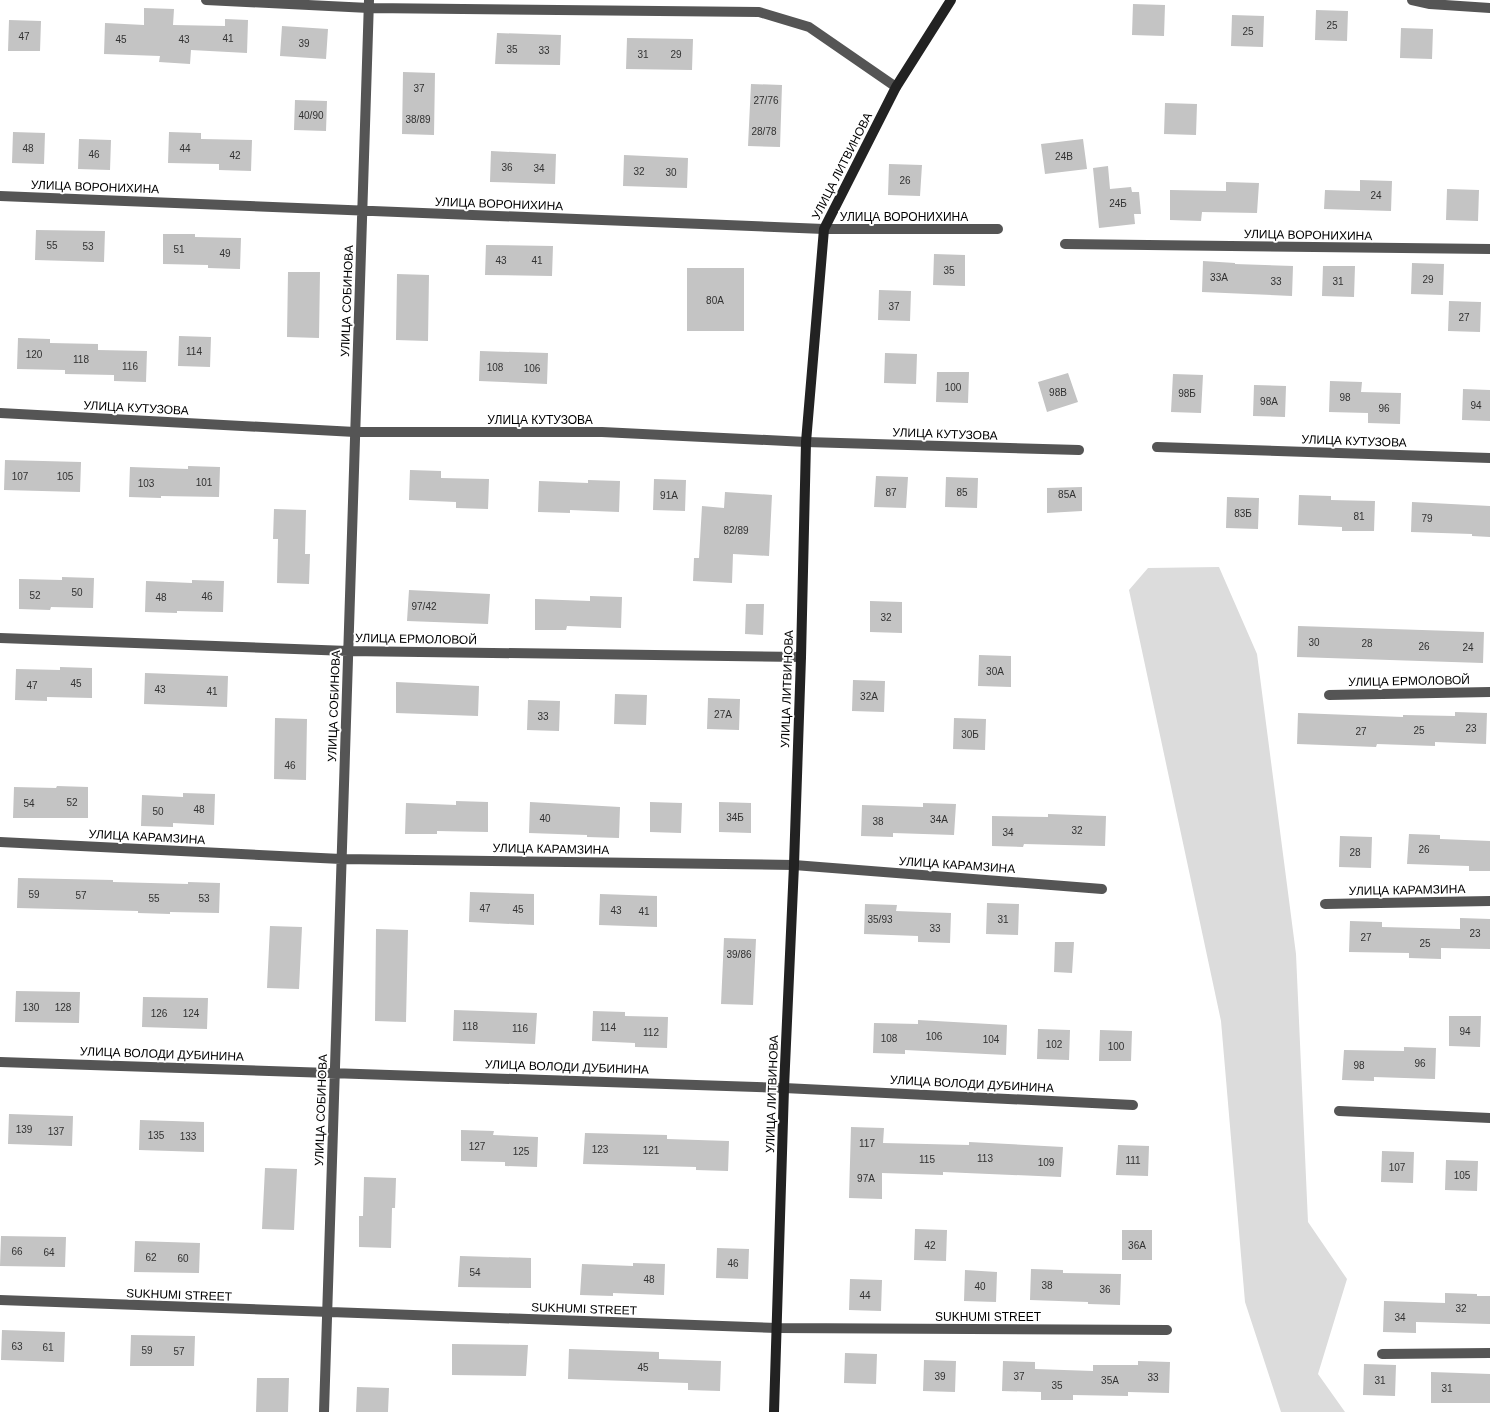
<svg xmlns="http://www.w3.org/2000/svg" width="1490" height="1412" font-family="Helvetica,sans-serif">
<rect width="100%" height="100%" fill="#fff"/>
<path fill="#dcdcdc" d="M1219 567 1257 654 1296 954 1308 1222 1347 1279 1318 1374 1345 1412H1281L1245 1302 1221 1021 1129 590 1148 568Z"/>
<path fill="#c4c4c4" d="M1133 4 1165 5 1164 36 1132 35Z
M144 8 174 9 173 25 225 26V19L248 20 247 53 191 50 190 64 159 62 160 56 104 54 105 23 144 25Z
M1316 10 1348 11 1347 41 1315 40Z
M1232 15 1264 16 1263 47 1231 46Z
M9 20 41 21 40 51H8Z
M282 26 328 29 326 59 280 56Z
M1401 28 1433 29 1432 59 1400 58Z
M497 33 561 35 560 65 495 64Z
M627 38 693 39 692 70 626 69Z
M403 72 435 73 434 135 402 134Z
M751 84 782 85 780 147 748 146Z
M295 100 327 101 326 131 294 130Z
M1165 103 1197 104 1196 135 1164 134Z
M13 132 45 133 44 164 12 163Z
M169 132 201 133V139L252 140 251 171 219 170V164L168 163Z
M79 139 111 140 110 170 78 169Z
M1083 139 1087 169 1045 174 1041 144Z
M491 151 556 154 555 184 490 182Z
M624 155 688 158 687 188 623 186Z
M889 164 922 165 920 196 888 195Z
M1108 166 1110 189 1131 187 1132 192H1139L1141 214H1134L1135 224 1099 228 1093 168Z
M1360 180 1392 181 1391 211 1324 209 1325 190 1360 191Z
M1226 182 1259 183 1257 213 1202 212 1201 221 1170 220V190L1226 191Z
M1447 189 1479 190 1478 221 1446 220Z
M36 230 105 231 104 262 35 260Z
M163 234H195V237L241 238 240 269 208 268V265L163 264Z
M486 245 553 246 552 276 485 275Z
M934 254 965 255V286L933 285Z
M1203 261 1235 263V264L1293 266 1292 296 1202 292Z
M1412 263 1444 264 1443 295 1411 294Z
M1323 266H1355L1354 297 1322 296Z
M687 268H744V331H687Z
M288 272H320L319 338 287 337Z
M397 274 429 275 428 341 396 340Z
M879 290 911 291 910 321 878 320Z
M1449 301 1481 302 1480 332 1448 331Z
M179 336 211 337 210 367 178 366Z
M18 338 50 339V343L98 344V350L147 351 146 382 114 381V375L65 374V370L17 369Z
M480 351 548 353 547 384 479 381Z
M885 353 917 354 916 384 884 383Z
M937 372H969L968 403 936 402Z
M1068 373 1078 402 1047 412 1038 382Z
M1173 374 1203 375 1201 413 1171 412Z
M1330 381 1362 382 1361 392 1401 393 1400 424 1368 423V413L1329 412Z
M1254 385 1286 386 1285 417 1253 416Z
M1463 389 1490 390V421L1462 420Z
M5 460 81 462 80 492 4 490Z
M188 466 220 467 219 497 161 496V498L129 497 130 467 188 469Z
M410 470 441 471V478L489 479 488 509 456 508V502L409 500Z
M876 476 908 477 906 508 874 507Z
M946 477 978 478 977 508 945 507Z
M654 479 686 480 685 511 653 510Z
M588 480 620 481 619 512 570 510V513L538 512 539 481 588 483Z
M1082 487V511L1047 513V488Z
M725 492 772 495 769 556 733 554 732 583 693 581 694 558H699L702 506 724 508Z
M1299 495 1331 496V500L1375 501 1374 531H1342V527L1298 525Z
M1227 497 1259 498 1258 529 1226 528Z
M1412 502 1490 506V537L1472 536V534L1411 532Z
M274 509 306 510 305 554H310L309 584 277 583 278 539H273Z
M62 577 94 578 93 608 51 607 50 610 19 609V579L62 580Z
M192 580 224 581 223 612 177 611V613L145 612 146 581 192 583Z
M409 590 490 594 488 624 407 621Z
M590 596 622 597 621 628 567 626 566 630H535V599L590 601Z
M870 601 902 602V633L870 632Z
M746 604H764L763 635 745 634Z
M1298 626 1484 632 1483 663 1297 657Z
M979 655 1011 656V687L978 686Z
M60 667 92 668V698L47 697V701L15 700 16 669 60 670Z
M145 673 228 676 227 707 144 704Z
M853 680 885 681 884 712 852 711Z
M396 682 479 686 478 716 396 713Z
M615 694 647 695 646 725 614 724Z
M708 698 740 699 739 730 707 729Z
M528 700 560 701 559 731 527 730Z
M1455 712 1487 713 1486 744 1435 742V746L1377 744 1376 747 1297 744 1298 713 1403 717V715L1455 716Z
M275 718 307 719 306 780 274 779Z
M954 718 986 719 985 750 953 749Z
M57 786 88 787V818H13L14 787 56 788Z
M183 793 215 794 214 825 173 823V827L141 826 142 795 183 797Z
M456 801 488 802V832L437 831V834H405L406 803 456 805Z
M530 802 620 807 619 838 587 837V835L529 833Z
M650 802 682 803 681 833 650 832Z
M719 802 751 803V833L719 832Z
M923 803 956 804 954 835 893 833V837L861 836 862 805 923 807Z
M1048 814 1106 816 1105 846 1024 844 1023 847 992 846V816L1048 817Z
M1409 834 1440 835V839L1490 841V871H1469V866L1407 864Z
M1340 836 1372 837 1371 868 1339 867Z
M18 878 113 880V882L188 884V882L220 883 219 913 170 912V914L138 913V911L17 908Z
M470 892 534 894V925L469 922Z
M600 894 657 896V927L599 925Z
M987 903 1019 904 1018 935 986 934Z
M865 904 897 905 896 911 951 913 950 943 918 942V936L864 934Z
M1460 918 1490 919V949L1441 948V959L1409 958V953L1349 952 1350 921 1382 922V927L1460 929Z
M270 926 302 927 299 989 267 988Z
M376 929 408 930 406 1022 375 1021Z
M724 938 756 939 753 1005 721 1004Z
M1055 942H1074L1072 973 1054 972Z
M16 991 80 992 79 1023 15 1022Z
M143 997 208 998 207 1029 142 1027Z
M454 1010 537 1013 535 1044 453 1041Z
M593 1011 625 1012V1016L668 1017 667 1048 635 1047V1043L592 1041Z
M1449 1016H1481L1480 1047 1449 1046Z
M918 1020 1007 1025 1006 1055 905 1050V1054L873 1053 874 1023 918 1024Z
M1038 1029 1070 1030 1069 1060 1037 1059Z
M1100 1030 1132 1031 1131 1061H1099Z
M1404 1047 1436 1048 1435 1079 1374 1077V1081L1342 1080 1344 1050 1404 1051Z
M9 1114 73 1116 72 1146 8 1144Z
M140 1120 204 1122V1152L139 1150Z
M851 1127 884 1128 883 1143 969 1145V1142L1063 1147 1061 1177 943 1172V1175L882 1173V1199L849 1198Z
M461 1130 494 1131 493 1135 538 1137 537 1167 505 1166V1162L461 1161Z
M585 1133 667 1135V1139L729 1141 728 1171 696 1170V1167L583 1164Z
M1118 1145 1149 1146 1148 1176 1116 1175Z
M1382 1151 1414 1152 1413 1183 1381 1182Z
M1446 1160 1478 1161 1477 1191 1445 1190Z
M265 1168 297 1169 294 1230 262 1229Z
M364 1177 396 1178 395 1208H392L391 1248 359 1247V1216H363Z
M915 1229 947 1230 946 1261 914 1260Z
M1122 1230H1152V1260H1122Z
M1 1236 66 1237 65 1267 0 1266Z
M135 1241 200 1243 199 1273 134 1272Z
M717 1248 749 1249 748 1279 716 1278Z
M460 1256 531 1258V1288L458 1287Z
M633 1263 665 1264 664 1295 613 1293V1296L580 1295 582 1264 633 1266Z
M1031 1269 1063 1270V1273L1121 1274 1120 1305 1088 1304V1302L1030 1300Z
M965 1270 997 1272 996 1302 964 1301Z
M850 1279 882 1280 881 1311 849 1310Z
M1445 1293 1477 1294V1296H1490V1324L1416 1322V1333L1383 1332 1384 1301 1445 1303Z
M2 1330 65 1332 64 1362 1 1360Z
M131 1335 195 1336 194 1366H130Z
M452 1344 528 1345 526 1376 452 1375Z
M569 1349 659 1352V1359L721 1361 720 1391 688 1390V1383L568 1379Z
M845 1353 877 1354 876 1384 844 1383Z
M924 1360 956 1361 955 1392 923 1391Z
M1003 1361 1035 1362V1369L1093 1371V1365H1138V1361L1170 1362 1169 1393 1128 1392V1396L1073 1395V1400H1041V1392L1002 1391Z
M1364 1364 1396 1365 1395 1396 1363 1395Z
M1431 1372 1490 1374V1403H1431Z
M257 1378H289L288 1412H256Z
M357 1387 389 1388 388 1412H356Z"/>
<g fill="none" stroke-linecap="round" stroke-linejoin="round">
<path stroke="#555" stroke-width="10" d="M206 0 369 8 759 12 809 27 896 87
M1412 0 1430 4 1490 8
M0 196 824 229H998
M1065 244 1490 249
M0 413 355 432H602L806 442 1079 450
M1157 447 1490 458
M0 638 348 651 801 657
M1329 695 1490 692
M0 842 341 859 794 865 1102 889
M1325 904 1490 901
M0 1062 784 1088 1133 1105
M1339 1111 1490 1118
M0 1300 777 1328 1167 1330
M1382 1354 1490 1353
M324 1412 369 0"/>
<path stroke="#222" stroke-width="10" d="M774 1412 784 1088 794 865 801 657 806 442 824 229 896 87 951 0"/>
</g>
<g text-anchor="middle" stroke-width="4" stroke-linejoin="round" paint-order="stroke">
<g font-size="10" fill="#313131">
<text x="1332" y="29">25</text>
<text x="1248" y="35">25</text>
<text x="24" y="40">47</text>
<text x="228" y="42">41</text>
<text x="121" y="43">45</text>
<text x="184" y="43">43</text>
<text x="304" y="47">39</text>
<text x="512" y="53">35</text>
<text x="544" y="54">33</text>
<text x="643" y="58">31</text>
<text x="676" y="58">29</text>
<text x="419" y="92">37</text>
<text x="766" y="104">27/76</text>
<text x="311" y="119">40/90</text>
<text x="418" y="123">38/89</text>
<text x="764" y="135">28/78</text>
<text x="28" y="152">48</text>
<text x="185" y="152">44</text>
<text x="94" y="158">46</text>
<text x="235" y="159">42</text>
<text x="1064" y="160">24В</text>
<text x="507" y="171">36</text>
<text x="539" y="172">34</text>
<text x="639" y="175">32</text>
<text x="671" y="176">30</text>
<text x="905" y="184">26</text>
<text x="1376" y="199">24</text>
<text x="1118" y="207">24Б</text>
<text x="52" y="249">55</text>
<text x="88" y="250">53</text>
<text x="179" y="253">51</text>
<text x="225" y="257">49</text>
<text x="501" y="264">43</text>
<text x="537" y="264">41</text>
<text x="949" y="274">35</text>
<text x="1219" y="281">33А</text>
<text x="1428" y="283">29</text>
<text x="1276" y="285">33</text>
<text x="1338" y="285">31</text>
<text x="715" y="304">80А</text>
<text x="894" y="310">37</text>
<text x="1464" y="321">27</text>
<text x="194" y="355">114</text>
<text x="34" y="358">120</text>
<text x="81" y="363">118</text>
<text x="130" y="370">116</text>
<text x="495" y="371">108</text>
<text x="532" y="372">106</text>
<text x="953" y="391">100</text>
<text x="1058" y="396">98В</text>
<text x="1187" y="397">98Б</text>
<text x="1345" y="401">98</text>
<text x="1269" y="405">98А</text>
<text x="1476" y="409">94</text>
<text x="1384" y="412">96</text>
<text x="20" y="480">107</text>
<text x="65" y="480">105</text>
<text x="204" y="486">101</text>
<text x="146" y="487">103</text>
<text x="891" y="496">87</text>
<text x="962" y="496">85</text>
<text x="1067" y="498">85А</text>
<text x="669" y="499">91А</text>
<text x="1243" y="517">83Б</text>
<text x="1359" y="520">81</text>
<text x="1427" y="522">79</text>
<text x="736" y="534">82/89</text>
<text x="77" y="596">50</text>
<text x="35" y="599">52</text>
<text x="207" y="600">46</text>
<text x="161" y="601">48</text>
<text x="424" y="610">97/42</text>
<text x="886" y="621">32</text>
<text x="1314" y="646">30</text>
<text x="1367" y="647">28</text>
<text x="1424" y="650">26</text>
<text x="1468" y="651">24</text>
<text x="995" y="675">30А</text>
<text x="76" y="687">45</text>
<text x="32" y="689">47</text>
<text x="160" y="693">43</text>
<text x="212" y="695">41</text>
<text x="869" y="700">32А</text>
<text x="723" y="718">27А</text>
<text x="543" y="720">33</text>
<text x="1471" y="732">23</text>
<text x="1419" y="734">25</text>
<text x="1361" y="735">27</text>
<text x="970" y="738">30Б</text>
<text x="290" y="769">46</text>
<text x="72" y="806">52</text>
<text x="29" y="807">54</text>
<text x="199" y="813">48</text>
<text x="158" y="815">50</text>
<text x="735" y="821">34Б</text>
<text x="545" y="822">40</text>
<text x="939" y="823">34А</text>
<text x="878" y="825">38</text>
<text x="1077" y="834">32</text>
<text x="1008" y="836">34</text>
<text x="1424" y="853">26</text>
<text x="1355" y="856">28</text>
<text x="34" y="898">59</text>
<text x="81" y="899">57</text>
<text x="154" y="902">55</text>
<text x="204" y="902">53</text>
<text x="485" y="912">47</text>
<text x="518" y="913">45</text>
<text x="616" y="914">43</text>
<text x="644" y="915">41</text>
<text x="880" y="923">35/93</text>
<text x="1003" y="923">31</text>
<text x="935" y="932">33</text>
<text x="1475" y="937">23</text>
<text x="1366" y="941">27</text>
<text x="1425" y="947">25</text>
<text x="739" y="958">39/86</text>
<text x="31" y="1011">130</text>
<text x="63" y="1011">128</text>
<text x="159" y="1017">126</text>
<text x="191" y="1017">124</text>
<text x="470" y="1030">118</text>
<text x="608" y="1031">114</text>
<text x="520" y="1032">116</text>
<text x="1465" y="1035">94</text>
<text x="651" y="1036">112</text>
<text x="934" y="1040">106</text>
<text x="889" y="1042">108</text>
<text x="991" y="1043">104</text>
<text x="1054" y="1048">102</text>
<text x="1116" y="1050">100</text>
<text x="1420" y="1067">96</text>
<text x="1359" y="1069">98</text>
<text x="24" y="1133">139</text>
<text x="56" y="1135">137</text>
<text x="156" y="1139">135</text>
<text x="188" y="1140">133</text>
<text x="867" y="1147">117</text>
<text x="477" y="1150">127</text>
<text x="600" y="1153">123</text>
<text x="651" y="1154">121</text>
<text x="521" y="1155">125</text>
<text x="985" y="1162">113</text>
<text x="927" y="1163">115</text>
<text x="1133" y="1164">111</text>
<text x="1046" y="1166">109</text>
<text x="1397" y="1171">107</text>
<text x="1462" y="1179">105</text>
<text x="866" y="1182">97А</text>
<text x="930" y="1249">42</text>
<text x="1137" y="1249">36А</text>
<text x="17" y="1255">66</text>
<text x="49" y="1256">64</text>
<text x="151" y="1261">62</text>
<text x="183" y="1262">60</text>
<text x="733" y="1267">46</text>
<text x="475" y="1276">54</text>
<text x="649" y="1283">48</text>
<text x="1047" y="1289">38</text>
<text x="980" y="1290">40</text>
<text x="1105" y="1293">36</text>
<text x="865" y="1299">44</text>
<text x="1461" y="1312">32</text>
<text x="1400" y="1321">34</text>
<text x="17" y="1350">63</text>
<text x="48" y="1351">61</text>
<text x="147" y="1354">59</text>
<text x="179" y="1355">57</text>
<text x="643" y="1371">45</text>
<text x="940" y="1380">39</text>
<text x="1019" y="1380">37</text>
<text x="1153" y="1381">33</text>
<text x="1110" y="1384">35А</text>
<text x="1380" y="1384">31</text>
<text x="1057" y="1389">35</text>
<text x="1447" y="1392">31</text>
</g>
<g font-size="12" fill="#000" stroke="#fff">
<text transform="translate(842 166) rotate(-63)" y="4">УЛИЦА ЛИТВИНОВА</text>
<text transform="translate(95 187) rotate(2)" y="4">УЛИЦА ВОРОНИХИНА</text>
<text transform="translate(499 204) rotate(2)" y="4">УЛИЦА ВОРОНИХИНА</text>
<text x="904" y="221">УЛИЦА ВОРОНИХИНА</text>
<text transform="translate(1308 235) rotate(1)" y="4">УЛИЦА ВОРОНИХИНА</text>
<text transform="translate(347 301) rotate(-88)" y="4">УЛИЦА СОБИНОВА</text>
<text transform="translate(136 408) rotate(3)" y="4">УЛИЦА КУТУЗОВА</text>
<text x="540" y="424">УЛИЦА КУТУЗОВА</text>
<text transform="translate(945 434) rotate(2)" y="4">УЛИЦА КУТУЗОВА</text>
<text transform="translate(1354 441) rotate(2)" y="4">УЛИЦА КУТУЗОВА</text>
<text transform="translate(416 639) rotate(1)" y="4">УЛИЦА ЕРМОЛОВОЙ</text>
<text transform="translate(1409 681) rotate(-1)" y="4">УЛИЦА ЕРМОЛОВОЙ</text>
<text transform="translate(787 689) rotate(-88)" y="4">УЛИЦА ЛИТВИНОВА</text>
<text transform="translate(334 706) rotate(-88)" y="4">УЛИЦА СОБИНОВА</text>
<text transform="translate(147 837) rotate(3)" y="4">УЛИЦА КАРАМЗИНА</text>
<text transform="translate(551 849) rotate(1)" y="4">УЛИЦА КАРАМЗИНА</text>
<text transform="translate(957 865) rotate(4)" y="4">УЛИЦА КАРАМЗИНА</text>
<text transform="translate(1407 890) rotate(-1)" y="4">УЛИЦА КАРАМЗИНА</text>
<text transform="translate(162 1054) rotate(2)" y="4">УЛИЦА ВОЛОДИ ДУБИНИНА</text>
<text transform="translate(567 1067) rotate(2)" y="4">УЛИЦА ВОЛОДИ ДУБИНИНА</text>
<text transform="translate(972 1084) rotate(3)" y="4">УЛИЦА ВОЛОДИ ДУБИНИНА</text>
<text transform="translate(772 1094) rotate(-88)" y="4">УЛИЦА ЛИТВИНОВА</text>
<text transform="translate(321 1110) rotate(-88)" y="4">УЛИЦА СОБИНОВА</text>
<text transform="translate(179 1295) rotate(2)" y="4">SUKHUMI STREET</text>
<text transform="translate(584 1309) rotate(2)" y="4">SUKHUMI STREET</text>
<text x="988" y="1321">SUKHUMI STREET</text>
</g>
</g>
</svg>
